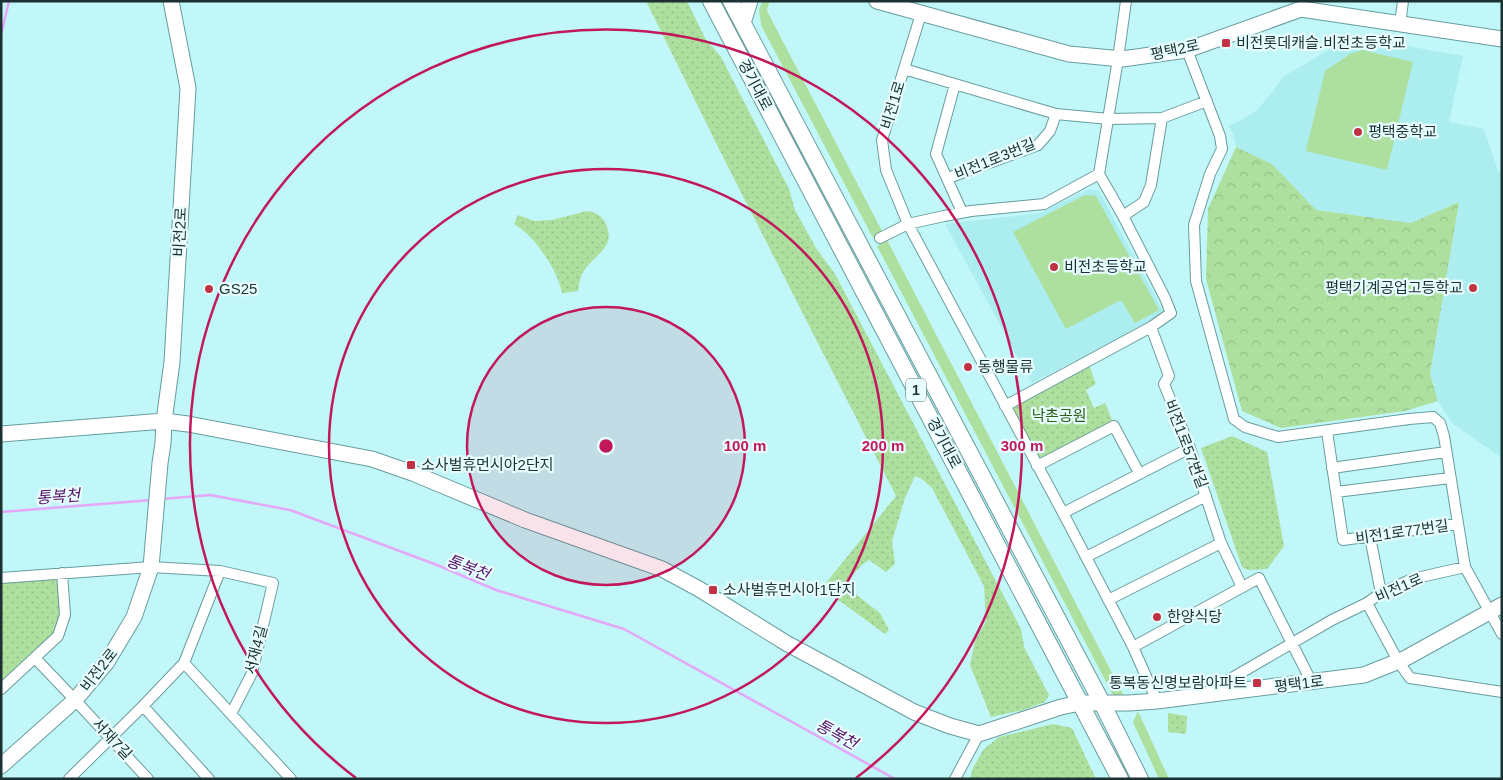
<svg xmlns="http://www.w3.org/2000/svg" width="1503" height="780" font-family="Helvetica,'Noto Sans KR',sans-serif">
<defs>
<pattern id="forest-crowns" width="20" height="18" patternUnits="userSpaceOnUse" patternTransform="scale(1.25)"><rect width="20" height="18" fill="#addf9e"/><path d="M2 6a3 3 0 1 1 6 0M12 15a3 3 0 1 1 6 0" fill="none" stroke="#94c089"/></pattern>
<pattern id="park-dots" width="8" height="8" patternUnits="userSpaceOnUse" patternTransform="scale(1.25)"><rect width="8" height="8" fill="#addf9e"/><path d="M2 2h.1M6 6h.1" fill="none" stroke="#94c089" stroke-width="1.8" stroke-linecap="round"/></pattern>
</defs>
<rect width="100%" height="100%" fill="#c1f7f8"/>
<path fill="#acedef" d="M1349 38 1367 39 1463 56 1449 122 1484 129 1498 171 1502 172V458L1452 423 1438 401 1430 374 1459 202 1411 223 1316 210 1272 164 1236 147 1233 134 1228 126 1240 121 1257 110 1274 90 1283 77Z
M1089 189 1099 191 1163 311 1154 320 1032 383 945 224 1041 213Z"/>
<path fill="#addf9e" d="M763 1H771L769 3 767 11 883 233 873 238 761 25 759 9Z
M1362 50 1413 62 1387 170 1306 151 1325 71 1350 54Z
M1085 195 1096 196 1159 310 1135 323 1121 300 1066 329 1013 232Z
M887 240 1124 696 1113 695 877 246Z
M1138 711 1169 779H1159L1133 722Z"/>
<path fill="url(#forest-crowns)" d="M1236 147 1272 164 1316 210 1411 223 1459 202 1430 374 1438 401 1405 411 1281 428 1242 411 1206 279 1208 209Z"/>
<path fill="url(#park-dots)" d="M646 1H687L705 38 721 57 789 189 795 210 816 248 835 274 1021 629 1024 647 1049 695 1045 702 1023 710 991 717 970 665 975 641 986 621 984 586 932 488 922 479 915 476 905 498 892 541 895 564 886 572 869 560 863 564 846 582 849 589 880 613 889 630 885 634 822 588 896 496 724 159Z
M587 211C598 213 603 216 607 227 615 248 593 256 583 272 580 277 579 285 578 291L562 293C558 270 534 235 514 224L518 215 534 221 552 220Z
M1089 365 1096 384 1086 390 1094 408 1105 403 1113 422 1043 460 1037 457 1011 408 1013 404Z
M1232 436 1267 452 1284 546 1267 569 1248 570 1242 567 1201 448Z
M62 573 65 615 58 636 1 689V578Z
M1168 713 1187 716 1186 734 1168 732Z
M1053 724 1072 728 1096 779H970L973 768 983 750 999 737Z"/>
<g fill="none" stroke-linecap="round" stroke-linejoin="round">
<path stroke="#e5a7f8" stroke-width="2.5" d="M1 35 9 1
M162 499 210 495 290 510 437 565 496 590 624 629 895 779
M1 512 152 500"/>
<defs>
<path id="street" d="M921 14 882 140 886 170 908 224 1063 513 1133 647 1157 701
M1400 24 1403 1
M1187 50 1220 136 1222 149 1210 174 1194 225 1196 281 1234 419 1245 427 1278 437 1409 419 1433 417 1440 423 1444 436 1465 567 1502 634
M904 69 1056 114 1109 119 1162 118 1207 101
M955 84 936 154 962 212
M948 178 1038 145 1050 131 1056 114
M1123 216 1144 202 1151 185 1162 118
M880 238 908 224 944 216 971 211 1044 204 1099 174
M1151 327 1169 376 1164 384 1190 448 1221 543 1242 587
M1005 406 1151 327 1171 313 1165 298 1123 216 1099 174 1118 59 1126 1
M1327 431 1343 540 1457 524
M1037 466 1114 426 1139 473
M1332 468 1446 452
M1336 492 1450 478
M1063 513 1190 448
M1370 537 1381 593
M1086 557 1206 496
M1 578 151 567 220 571 273 583 252 673 231 714
M1108 600 1221 543
M1367 603 1398 661 1410 678 1502 692
M1133 647 1259 578 1312 683
M35 658 75 700 148 779
M184 663 291 779
M1 689 58 636 65 615 62 573
M1206 693 1332 620 1367 603 1381 593 1412 579 1465 567
M143 706 209 779
M69 779 143 706 184 663 220 571
M955 779 979 734"/>
<path id="secondary" d="M877 1 1069 54 1122 59 1187 50 1301 9 1502 39
M743 23 750 1
M1 434 164 421 188 424 372 459 415 474 525 520 662 569 699 589 786 643 914 712 950 726 979 734 1061 707 1080 703H1129L1157 701 1364 675 1404 659 1502 605
M1 766 75 700 107 662 134 617 151 567 160 463 163 443 164 421 172 362 188 88 171 1"/>
<path id="primary" d="M711 1 1120 779
M731 1 1102 703 1140 779"/>
</defs>
<use href="#street" stroke="#689c9d" stroke-width="12"/>
<use href="#secondary" stroke="#689c9d" stroke-width="17"/>
<use href="#primary" stroke="#689c9d" stroke-width="18"/>
<use href="#street" stroke="#fff" stroke-width="10"/>
<use href="#secondary" stroke="#fff" stroke-width="15"/>
<use href="#primary" stroke="#fff" stroke-width="16"/>
</g>
<circle cx="606" cy="446" r="139" fill="#c2185b" fill-opacity=".12"/>
<g fill="none" stroke="#c2185b" stroke-width="2.5">
<circle cx="606" cy="446" r="139"/>
<circle cx="606" cy="446" r="277"/>
<path d="M356 778A416 416 0 1 1 856 778"/>
</g>
<g fill="#c23245" stroke="#e8fdfe" stroke-width="2">
<rect x="1221" y="38" width="10" height="10" rx="2.5"/>
<circle cx="1358" cy="132" r="5"/>
<circle cx="1054" cy="267" r="5"/>
<circle cx="1473" cy="288" r="5"/>
<circle cx="209" cy="289" r="5"/>
<circle cx="968" cy="367" r="5"/>
<rect x="406" y="460" width="10" height="10" rx="2.5"/>
<rect x="708" y="585" width="10" height="10" rx="2.5"/>
<circle cx="1157" cy="617" r="5"/>
<rect x="1252" y="678" width="10" height="10" rx="2.5"/>
</g>
<g text-anchor="middle" stroke-width="4.5" stroke-linejoin="round" paint-order="stroke">
<rect fill="#e8fdfe" stroke="#596e6f" stroke-width="1" x="906" y="378.5" width="20" height="23" rx="4"/>
<g font-size="14" font-weight="bold" fill="#1c3132">
<text x="916" y="395">1</text>
</g>
<g font-size="15" fill="#1c3132" stroke="#e8fdfe" text-anchor="start">
<text x="1236" y="48">비전롯데캐슬.비전초등학교</text>
<text x="1368" y="137">평택중학교</text>
<text x="1064" y="272">비전초등학교</text>
<text x="1463" y="293" text-anchor="end">평택기계공업고등학교</text>
<text x="219" y="294">GS25</text>
<text x="978" y="372">동행물류</text>
<text x="421" y="470">소사벌휴먼시아2단지</text>
<text x="723" y="595">소사벌휴먼시아1단지</text>
<text x="1167" y="622">한양식당</text>
<text x="1247" y="688" text-anchor="end">통복동신명보람아파트</text>
</g>
<g font-size="15" fill="#1c3132" stroke="#e8fdfe">
<text transform="translate(1175 50) rotate(-12)" y="5">평택2로</text>
<text transform="translate(755 85) rotate(62)" y="5">경기대로</text>
<text transform="translate(893 105) rotate(-73)" y="5">비전1로</text>
<text transform="translate(995 159) rotate(-22)" y="5">비전1로3번길</text>
<text transform="translate(180 232) rotate(-87)" y="5">비전2로</text>
<text transform="translate(944 443) rotate(62)" y="5">경기대로</text>
<text transform="translate(1186 444) rotate(69)" y="5">비전1로57번길</text>
<text transform="translate(1402 532) rotate(-8)" y="5">비전1로77번길</text>
<text transform="translate(1399 588) rotate(-24)" y="5">비전1로</text>
<text transform="translate(256 650) rotate(-75)" y="5">서재4길</text>
<text transform="translate(99 670) rotate(-52)" y="5">비전2로</text>
<text transform="translate(1299 684) rotate(-7)" y="5">평택1로</text>
<text transform="translate(112 739) rotate(47)" y="5">서재7길</text>
</g>
<g font-size="15" fill="#2c5e18" stroke="#e8fdfe">
<text x="1059" y="421">낙촌공원</text>
</g>
<g font-size="16" font-style="italic" fill="#5a116c" stroke="#e8fdfe">
<text transform="translate(58 496) rotate(-4)" y="6">통복천</text>
<text transform="translate(468 567) rotate(21)" y="6">통복천</text>
<text transform="translate(837 734) rotate(29)" y="6">통복천</text>
</g>
</g>
<circle cx="606" cy="446" r="8" fill="#c2185b" stroke="#e8fdfe" stroke-width="2.5"/>
<g font-size="15" text-anchor="middle" font-weight="bold" fill="#c2185b" stroke="#e8fdfe" stroke-width="4.5" stroke-linejoin="round" paint-order="stroke">
<text x="745" y="451">100 m</text>
<text x="883" y="451">200 m</text>
<text x="1022" y="451">300 m</text>
</g>
<rect width="1503" height="780" fill="none" stroke="#1c3132" stroke-width="5"/>
</svg>
